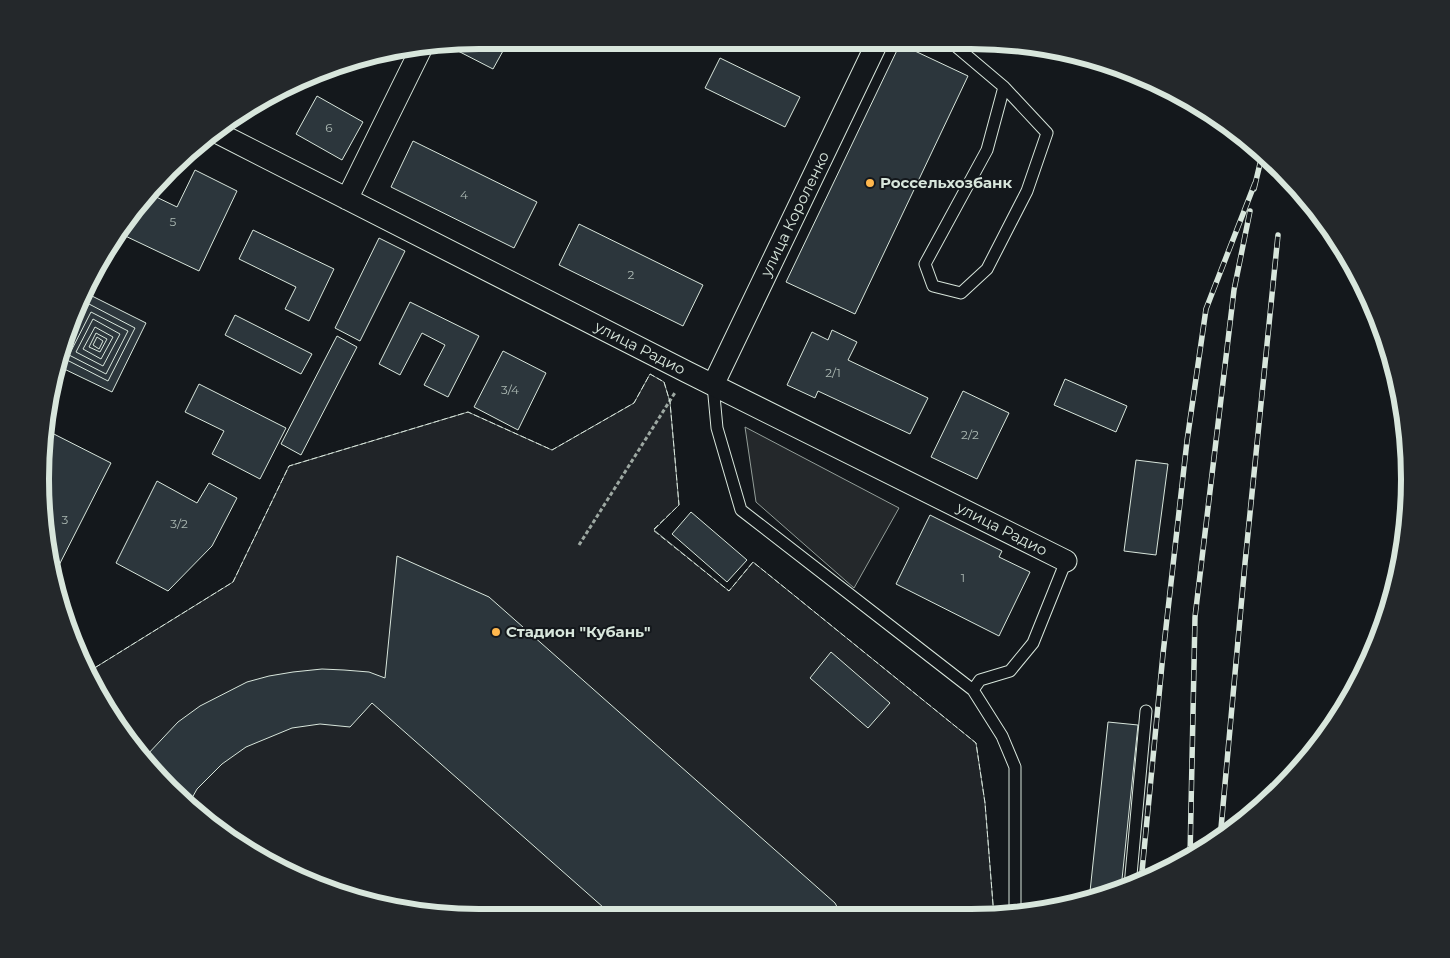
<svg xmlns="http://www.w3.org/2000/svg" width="1450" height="958" font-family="Montserrat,sans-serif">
<rect width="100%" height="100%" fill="#14181c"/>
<path fill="#202428" stroke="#939e99" d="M650 374 664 382 670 402 679 505 654 530 729 591 753 562 976 743 985 803 994 917 421 914 285 873 189 809 99 699 88 672 233 582 289 466 468 412 552 450 634 403Z"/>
<path fill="#24282b" stroke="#939e99" d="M745 427 899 508 854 588 756 502Z"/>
<path fill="#2c363c" stroke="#d8e6dc" d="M479 40H509L493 69 458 51 462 43Z
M900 44 968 76 855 314 786 282Z
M720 58 800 97 785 127 705 88Z
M317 96 363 122 342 160 296 134Z
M413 141 537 202 514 248 391 187Z
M195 170 237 191 199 271 119 233 131 212 150 194 177 207Z
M579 224 703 285 683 326 559 265Z
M253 230 334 269 309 321 285 309 296 287 239 259Z
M379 238 405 251 360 341 335 328Z
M84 292 146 323 112 392 60 367 72 316Z
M410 302 479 336 448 397 424 385 445 345 422 333 400 375 379 364Z
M89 304 135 328 108 381 63 358 64 351Z
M91 312 128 331 106 374 69 355Z
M235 315 312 354 301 374 225 335Z
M93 319 120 334 103 366 76 352Z
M95 327 113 337 101 359 83 349Z
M832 330 857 342 848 360 928 398 910 434 818 391 815 398 787 385 812 332 828 340Z
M96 333 107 339 100 352 89 347Z
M337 336 357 347 301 455 281 444Z
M97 337 103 341 99 349 93 345Z
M503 351 546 373 518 430 474 407Z
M1065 379 1127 406 1116 432 1054 405Z
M199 384 286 428 260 479 212 454 224 431 185 412Z
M963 391 1009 413 977 479 931 457Z
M46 430 111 463 53 577 41 450Z
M1136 460 1168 464 1156 555 1124 551Z
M157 481 197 503 209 483 237 498 212 546 168 591 116 563Z
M691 512 747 560 727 582 672 534Z
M930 515 1002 551 999 557 1030 572 999 636 896 584Z
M397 556 489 597 835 903 842 916 612 915 372 703 350 727 320 724 292 728 246 747 222 764 197 789 187 807 146 756 178 722 200 706 247 682 269 676 293 672 322 669 344 670 369 672 385 678Z
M831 652 890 703 868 728 810 678Z
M1108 722 1138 725 1121 889 1089 901Z"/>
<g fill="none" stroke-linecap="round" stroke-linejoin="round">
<defs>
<path id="lane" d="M952 43 1004 87 1047 133 1027 191 987 269 961 293 933 286 925 264 987 150 1004 87
M713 385 717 428 741 510 973 690 1002 736 1015 767V915
M973 690 980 680 1010 671 1033 643 1066 561
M1130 886 1146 711"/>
<path id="street" d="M216 132 687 372 1066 561
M347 199 421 49
M713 385 877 43"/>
</defs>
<use href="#lane" stroke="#d8e6dc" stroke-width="13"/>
<use href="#street" stroke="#d8e6dc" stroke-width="23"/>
<path stroke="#9da8a2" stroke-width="3" stroke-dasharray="4 2.5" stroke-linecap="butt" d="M579 545 676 391"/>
<use href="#lane" stroke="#14181c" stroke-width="11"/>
<use href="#street" stroke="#14181c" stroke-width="21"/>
<defs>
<path id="rail" d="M1254 189 1263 151
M1220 839 1245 563 1278 235
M1190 857 1195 617 1234 290 1250 211
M1141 882 1163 654 1187 441 1206 309 1255 183"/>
</defs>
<use href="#rail" stroke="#d8e6dc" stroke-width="5.5"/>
<use href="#rail" stroke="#14181c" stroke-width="4" stroke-dasharray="11" stroke-linecap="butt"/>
<path stroke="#d8e6dc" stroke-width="1" stroke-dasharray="6 2.5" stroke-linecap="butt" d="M88 672 233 582 289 466 468 412 552 450 634 403 650 374 664 382 670 402 679 505 653 530 729 591 753 562 976 743 985 803 994 917"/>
</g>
<g fill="#ffb74d" stroke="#14181c" stroke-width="2">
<circle cx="870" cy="183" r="5"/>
<circle cx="496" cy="632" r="5"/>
</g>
<g text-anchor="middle" stroke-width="4" stroke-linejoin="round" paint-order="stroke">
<g font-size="12" fill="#adbab4">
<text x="329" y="132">6</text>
<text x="464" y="199">4</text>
<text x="173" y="226">5</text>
<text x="631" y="279">2</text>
<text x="833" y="377">2/1</text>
<text x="510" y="394">3/4</text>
<text x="970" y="439">2/2</text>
<text x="65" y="524">3</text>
<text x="179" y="528">3/2</text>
<text x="963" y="582">1</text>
</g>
<g font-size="15" font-weight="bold" fill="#d8e6dc" stroke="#14181c" text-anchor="start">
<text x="880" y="188">Россельхозбанк</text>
<text x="506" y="637">Стадион "Кубань"</text>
</g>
<g font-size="15" fill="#d8e6dc" stroke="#14181c">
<text transform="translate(795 214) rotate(-64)" y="5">улица Короленко</text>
<text transform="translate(640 348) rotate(27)" y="5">улица Радио</text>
<text transform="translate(1002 529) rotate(27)" y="5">улица Радио</text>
</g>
</g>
<path d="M0 0H1450V958H0ZM479 49H971A430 430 0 0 1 1401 479V479A430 430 0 0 1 971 909H479A430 430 0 0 1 49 479V479A430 430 0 0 1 479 49Z" fill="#24282b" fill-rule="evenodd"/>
<path fill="none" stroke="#d8e6dc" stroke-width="6" d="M479 49H971A430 430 0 0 1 1401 479V479A430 430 0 0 1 971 909H479A430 430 0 0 1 49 479V479A430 430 0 0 1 479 49Z"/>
</svg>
